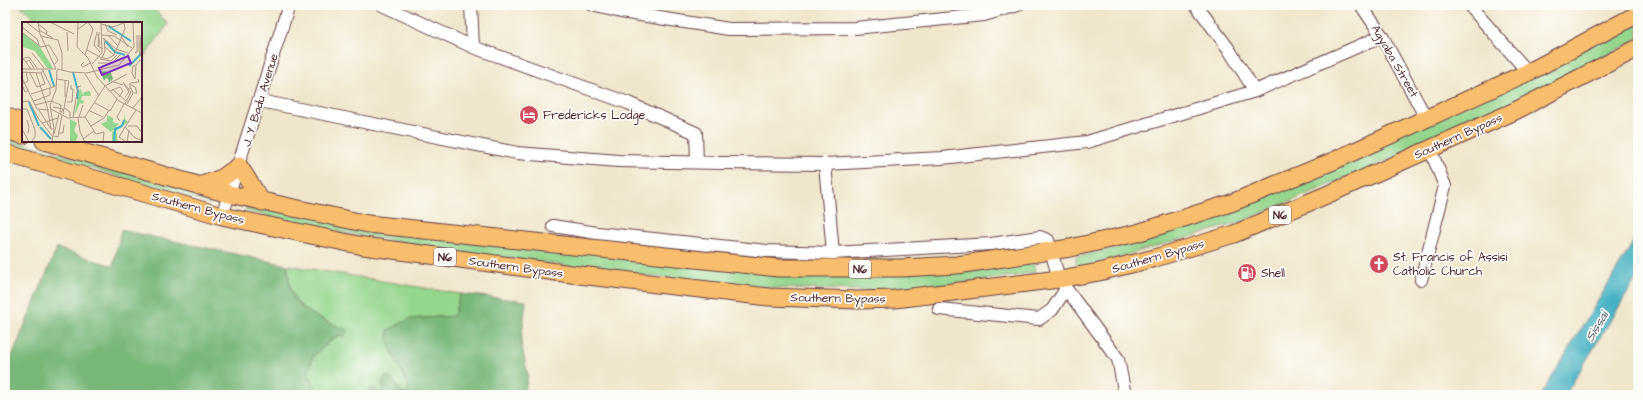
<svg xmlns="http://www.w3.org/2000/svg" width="1643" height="400" font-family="'Architects Daughter',sans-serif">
<rect width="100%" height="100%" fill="#fdfcf7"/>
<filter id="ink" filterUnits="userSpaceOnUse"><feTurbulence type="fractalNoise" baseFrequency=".025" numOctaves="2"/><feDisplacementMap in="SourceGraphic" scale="8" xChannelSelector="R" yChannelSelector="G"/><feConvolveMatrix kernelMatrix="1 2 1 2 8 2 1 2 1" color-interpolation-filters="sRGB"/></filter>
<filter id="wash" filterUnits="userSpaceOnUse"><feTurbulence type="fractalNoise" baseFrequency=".012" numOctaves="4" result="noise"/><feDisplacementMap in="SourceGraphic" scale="16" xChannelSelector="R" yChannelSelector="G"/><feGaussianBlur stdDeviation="0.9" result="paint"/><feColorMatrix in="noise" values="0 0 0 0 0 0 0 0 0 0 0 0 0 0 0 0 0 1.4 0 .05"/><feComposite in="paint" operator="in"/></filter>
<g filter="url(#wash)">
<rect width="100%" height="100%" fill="#f0e6cb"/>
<path fill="#94d68d" stroke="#6f7a5c" d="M19 5H150L168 24 141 61V23H41Z
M1638 16V38L1634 41 1521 99 1397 156 1241 222 1077 269 1076 257 1153 239 1188 224Z
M5 138 212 197 210 204 5 142Z
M247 204 684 261 1033 259 1035 272 1014 276 898 291 777 288 650 276 459 252 322 229 246 211Z
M287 265 460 294 454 316 409 319 404 374 409 387 407 393 403 394 396 384 385 376 382 384 384 390 381 392 372 388 364 395H319L308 373 313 356 337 336 347 330C333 325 305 313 296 301 289 291 289 276 287 265Z"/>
<path fill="#77b778" stroke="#606b52" d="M121 230 287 265C289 276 289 291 296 301 305 313 333 325 347 330L345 336H336L313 356 308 373 319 395H5V373L57 248 113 266Z
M460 294 526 301 521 343 528 375 524 395H364L372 388 381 392 384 390 382 384 385 376 391 378 403 394 407 393 409 387 388 343V330L409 319 454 316Z"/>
<path fill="#45b1c2" stroke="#486876" d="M1638 234V276L1565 395H1541Z"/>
</g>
<g filter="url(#ink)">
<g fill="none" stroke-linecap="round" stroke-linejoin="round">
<defs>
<path id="minor" d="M382 5 473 47
M471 5 473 47 628 103 696 133 697 162
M592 5 621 12 729 29 855 28 984 15 1018 5
M1196 5 1228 48 1255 91
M1361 5 1382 36 1426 118
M1469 5 1528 72
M260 101 517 153 619 161 723 163 825 164 942 158 1087 142 1255 91 1382 36
M825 164 833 253
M222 216 289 5
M553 226 597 233 767 251 833 253 991 244 1040 237 1048 240 1059 279 1118 359 1125 395
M1421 280 1445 186 1430 149
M939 309 1039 319 1052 310 1066 289"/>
<path id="highway" d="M5 116 23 123
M5 130 23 135
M44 141 229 194 368 224 778 268H901L957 265 1070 248 1137 233 1231 203 1331 162 1533 70 1638 14
M5 153 222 216 363 246 571 274 769 297 858 300 895 299 1059 279 1099 272 1155 258 1234 234 1331 193 1515 111 1638 48
M199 186 222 178 239 166 262 202"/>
</defs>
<use href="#minor" stroke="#633d43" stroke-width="14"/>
<use href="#highway" stroke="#633d43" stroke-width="19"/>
<use href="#minor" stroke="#fff" stroke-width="12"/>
<use href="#highway" stroke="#f9be6d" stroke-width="17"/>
</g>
</g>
<defs>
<symbol id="hotel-disc" viewBox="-11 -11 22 22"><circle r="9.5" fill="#d1495b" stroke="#fdfcf7"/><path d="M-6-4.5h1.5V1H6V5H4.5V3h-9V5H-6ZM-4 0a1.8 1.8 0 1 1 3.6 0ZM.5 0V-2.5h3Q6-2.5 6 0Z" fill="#fff"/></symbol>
<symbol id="church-disc" viewBox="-11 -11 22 22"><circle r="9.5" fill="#d1495b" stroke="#fdfcf7"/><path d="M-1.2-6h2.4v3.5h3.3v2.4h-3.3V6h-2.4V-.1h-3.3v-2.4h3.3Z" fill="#fff"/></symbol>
<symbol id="fuel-disc" viewBox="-11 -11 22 22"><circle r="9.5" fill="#d1495b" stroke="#fdfcf7"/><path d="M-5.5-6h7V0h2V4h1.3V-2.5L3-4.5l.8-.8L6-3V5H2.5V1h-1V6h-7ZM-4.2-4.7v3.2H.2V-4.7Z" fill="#fff"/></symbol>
</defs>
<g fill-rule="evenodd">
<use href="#hotel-disc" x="518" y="104" width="22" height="22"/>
<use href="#church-disc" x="1368" y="253" width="22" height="22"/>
<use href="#fuel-disc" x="1236" y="262" width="22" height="22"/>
</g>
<g text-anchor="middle" stroke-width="3.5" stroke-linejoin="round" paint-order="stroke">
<g fill="#fdfcf7" stroke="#806168" stroke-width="1">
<rect x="1269" y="206" width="22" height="18" rx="3"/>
<rect x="434" y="248" width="22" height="18" rx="3"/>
<rect x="849" y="260" width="22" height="18" rx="3"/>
</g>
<g font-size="11" font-weight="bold" fill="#4a1f2b">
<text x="1280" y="219">N6</text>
<text x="445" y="261">N6</text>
<text x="860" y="273">N6</text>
</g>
<g font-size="12" fill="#4a1f2b" stroke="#fdfcf7">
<text transform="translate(1395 61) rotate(60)" y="4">Agyaba Street</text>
<text transform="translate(260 100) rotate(-73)" y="4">J. Y. Badu Avenue</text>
<text transform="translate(1458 136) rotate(-24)" y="4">Southern Bypass</text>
<text transform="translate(198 208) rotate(15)" y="4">Southern Bypass</text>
<text transform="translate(1158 256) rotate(-16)" y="4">Southern Bypass</text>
<text transform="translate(516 267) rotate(8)" y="4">Southern Bypass</text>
<text transform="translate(838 298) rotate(1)" y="4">Southern Bypass</text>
</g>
<g font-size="12" fill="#4a1f2b" stroke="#fdfcf7" text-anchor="start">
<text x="543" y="119">Fredericks Lodge</text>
<text x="1393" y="261">St. Francis of Assisi<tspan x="1393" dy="14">Catholic Church</tspan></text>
<text x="1261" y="277">Shell</text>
</g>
<g font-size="13" font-style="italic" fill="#485967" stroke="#fdfcf7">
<text transform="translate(1596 326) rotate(-59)" y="5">Sissai</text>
</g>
</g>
<g transform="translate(22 22)">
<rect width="120" height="120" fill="#f0e6cb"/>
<path d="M1 11 18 25 31 46 26 47 13 29 1 25 0 29ZM58 66 61 73 62 70 68 69 69 74H60L59 78 62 79 61 82 58 81 52 94ZM85 93 91 96V100L97 102 89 110 79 102 85 99ZM103 93V97L106 100 94 109 96 120H90V110L100 102ZM48 97 55 101 52 108 56 114 53 120H48Z" fill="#94d68d"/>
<path d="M88 48 91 57 86 61 87 58 84 56 82 59 79 50 84 49 86 51Z" fill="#77b778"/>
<path fill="none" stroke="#45b1c2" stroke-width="2" d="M86 4 109 19M83 19 93 30 103 33M107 44 120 31M27 48 32 64M51 50 56 69 55 77M7 80 17 104M18 105 29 117M92 120 93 107 100 104 102 98"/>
<path fill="none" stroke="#ae968b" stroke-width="1" d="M4 0 17 10M16 0 18 12 34 47M28 0 52 12M56 0 55 25 66 36 75 55 97 79 120 91M16 2 25 9 24 13M79 2 91 5 104 0M83 2 86 9 95 13M0 5 15 17 17 23M56 7 66 0M17 8 31 16M45 10 46 29M75 10 72 23 78 30M77 10 76 24 81 27M1 11 19 25 27 23M80 13 92 14 110 26M86 13 95 23M117 13V30L120 35M19 14 36 18 40 31V48M99 14 106 25M81 16 94 27M27 23 36 38 33 42M76 25 78 22 76 12M83 25 92 33M94 27 106 31M65 28 78 35M10 31 22 46M113 31 115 30V13M118 31 119 13M63 33 71 7 66 0M0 35 9 47M78 35 85 37 92 33 103 7 102 0M2 36 7 35 15 46M80 36 83 29 82 16M78 37 89 39 95 33M4 40 7 38 12 46M62 40 59 43 61 45 68 41M76 41H90L98 33M70 42 80 31 79 0M0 47H34M35 47 48 50 65 51 97 43 112 25 111 0M21 49 29 65M0 50 19 51M4 50 6 59 0 62 3 70 7 68M8 51 15 65 23 62 19 51 22 47M14 51 25 84 29 107H31M63 52 77 74M0 56 15 87 27 88M35 57 47 59 41 92M113 57 114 43 118 38 120 40M113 57 110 51 111 44H113M89 59 101 63M101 60 109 70 103 82M102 62 107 70 103 75M109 63 113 65 115 71H112M83 64 105 52M108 66V61L117 60 116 57M90 67 104 79M88 69 98 65 101 69 97 75M9 72 34 64M43 75V58M12 79 28 73V66M0 80 7 79 16 96 31 115M45 80H50L51 67H49V63M73 81 88 89 95 77M105 82 111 71 109 66 106 68M13 83 29 79 39 83 38 90M31 85 41 87 39 91M43 86 48 90V96M111 86 120 75M0 87H5L13 108V115L9 120M29 87 46 96 63 95 83 64M17 88 29 107M114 88 103 105 113 116 120 118M68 89 81 95M51 95 56 65 59 64M57 95 61 83M63 95 74 112 82 110 81 120M56 96 58 110 63 120M5 98 7 105 6 111M98 99 95 95 102 82M20 101 36 96 37 91M69 104 82 96 87 88M106 104H115L120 111M103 105 97 115 104 120M0 107 7 120M37 111H41L42 103M32 112 36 96M32 114 36 115 40 93M61 117 72 109M30 120 32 107 28 83 34 68 35 48M105 120 107 108"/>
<path fill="#7b2cbf" fill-opacity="0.15" stroke="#7b2cbf" stroke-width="2" d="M106 34 109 41 80 53 77 46Z"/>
<rect width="120" height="120" fill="none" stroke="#4a1f2b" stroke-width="2"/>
</g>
<rect width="1643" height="400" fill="none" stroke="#fdfcf7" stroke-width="20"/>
</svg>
